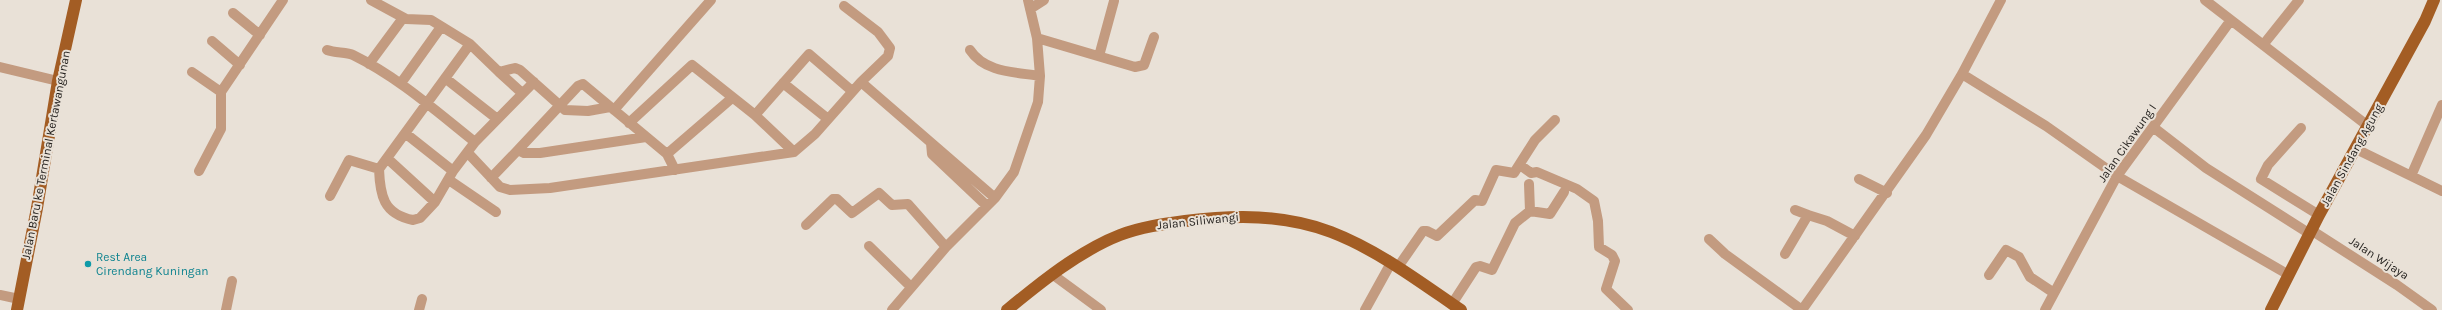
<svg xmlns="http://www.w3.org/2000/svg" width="2442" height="310" font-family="Karla,sans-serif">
<rect width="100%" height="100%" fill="#e9e1d7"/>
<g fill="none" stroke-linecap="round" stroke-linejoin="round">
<path stroke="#c39b80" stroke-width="10" d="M371 0 406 19 431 20 470 44 499 72 515 68 520 70 565 110 588 111 610 107
M2205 0 2368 126
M844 6 878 32 890 48 888 56 861 82
M1030 9 1044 0
M233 13 260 35
M1037 38 1135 67 1144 65 1154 37
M212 41 240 65
M470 44 379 169C380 195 383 214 413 220L420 218 435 202 453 171 475 142 534 82
M2263 45 2299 0
M327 50C335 53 347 52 353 55 398 77 436 111 475 142
M970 50C985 73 1016 72 1040 76
M1099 56 1114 1
M369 64 403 18
M0 67 58 81
M192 72 221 92
M499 72 522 93
M1962 74 2046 126 2117 176 2289 275
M445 78 496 118
M401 83 441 27
M783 83 828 119
M614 110 711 0
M755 115 809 54 852 91
M629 123 692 65 755 115 794 152
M2153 127 2206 168 2310 234
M2301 128 2268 165 2261 179 2319 215
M405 133 453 171
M931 143 932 154 987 206
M2356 149 2442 191
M518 150 578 86 583 84 667 154 675 170
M468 153 500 187 510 190 550 188 794 152 815 134 861 82 995 198
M667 154 732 98
M388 159 435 202
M1520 165 1531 173 1537 172 1577 189 1594 201 1598 221 1599 247 1612 255 1615 261 1606 289 1628 310
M199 171 221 129V92L283 0
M2411 176 2442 105
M491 178 518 150 524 153H540L646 137
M1859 179 1887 193
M449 180 496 212
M330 196 349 160 379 169
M1530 211 1550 214 1564 192
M1808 215 1827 221 1855 236
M806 225 833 199H837L852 213 879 193 892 205 908 204 946 247
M2311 230 2397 285 2432 310
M1709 239 1725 254 1802 310
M869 246 910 286
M1785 254 1808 215 1795 210
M1398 267 1423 231H1427L1437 236 1475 200 1482 201 1496 170 1514 173 1535 140 1555 120
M1052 274 1101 310
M1989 275 2006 250 2019 257 2030 277 2054 293
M0 295 19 299
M1452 304 1476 267 1480 266 1492 270 1515 223 1530 211 1529 184
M226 310 232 281
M419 310 422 299
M892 310 946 247 995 198 1014 172 1038 102 1040 76 1037 38 1028 0
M1365 310 1391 263
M1802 310 1926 135 1962 74 2001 0
M2045 310 2117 176 2231 20"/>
<path stroke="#a35d24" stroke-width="12" d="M17 310 37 208 58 81 76 0
M1007 310C1040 283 1079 251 1120 235 1141 227 1163 224 1185 221 1235 215 1283 214 1331 232 1378 250 1420 282 1461 310
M2271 310 2319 215 2425 21 2434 0"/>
</g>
<circle fill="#0f9aa8" stroke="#e9e1d7" stroke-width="1.5" cx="88" cy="264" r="4"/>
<g text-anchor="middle" stroke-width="4" stroke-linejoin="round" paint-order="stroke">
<g font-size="12" fill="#221f1c" stroke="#e9e1d7">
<text transform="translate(2127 143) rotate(-55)" y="4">Jalan Cikawung I</text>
<text transform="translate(46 155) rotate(-79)" y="4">Jalan Baru ke Terminal Kertawangunan</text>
<text transform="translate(2352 155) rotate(-61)" y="4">Jalan Sindang Agung</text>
<text transform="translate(1198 221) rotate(-6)" y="4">Jalan Siliwangi</text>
<text transform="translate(2379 258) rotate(33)" y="4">Jalan Wijaya</text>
</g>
<g font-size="12" fill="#0d838f" stroke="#e9e1d7" text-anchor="start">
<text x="96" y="261">Rest Area<tspan x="96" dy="14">Cirendang Kuningan</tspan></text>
</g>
</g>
</svg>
